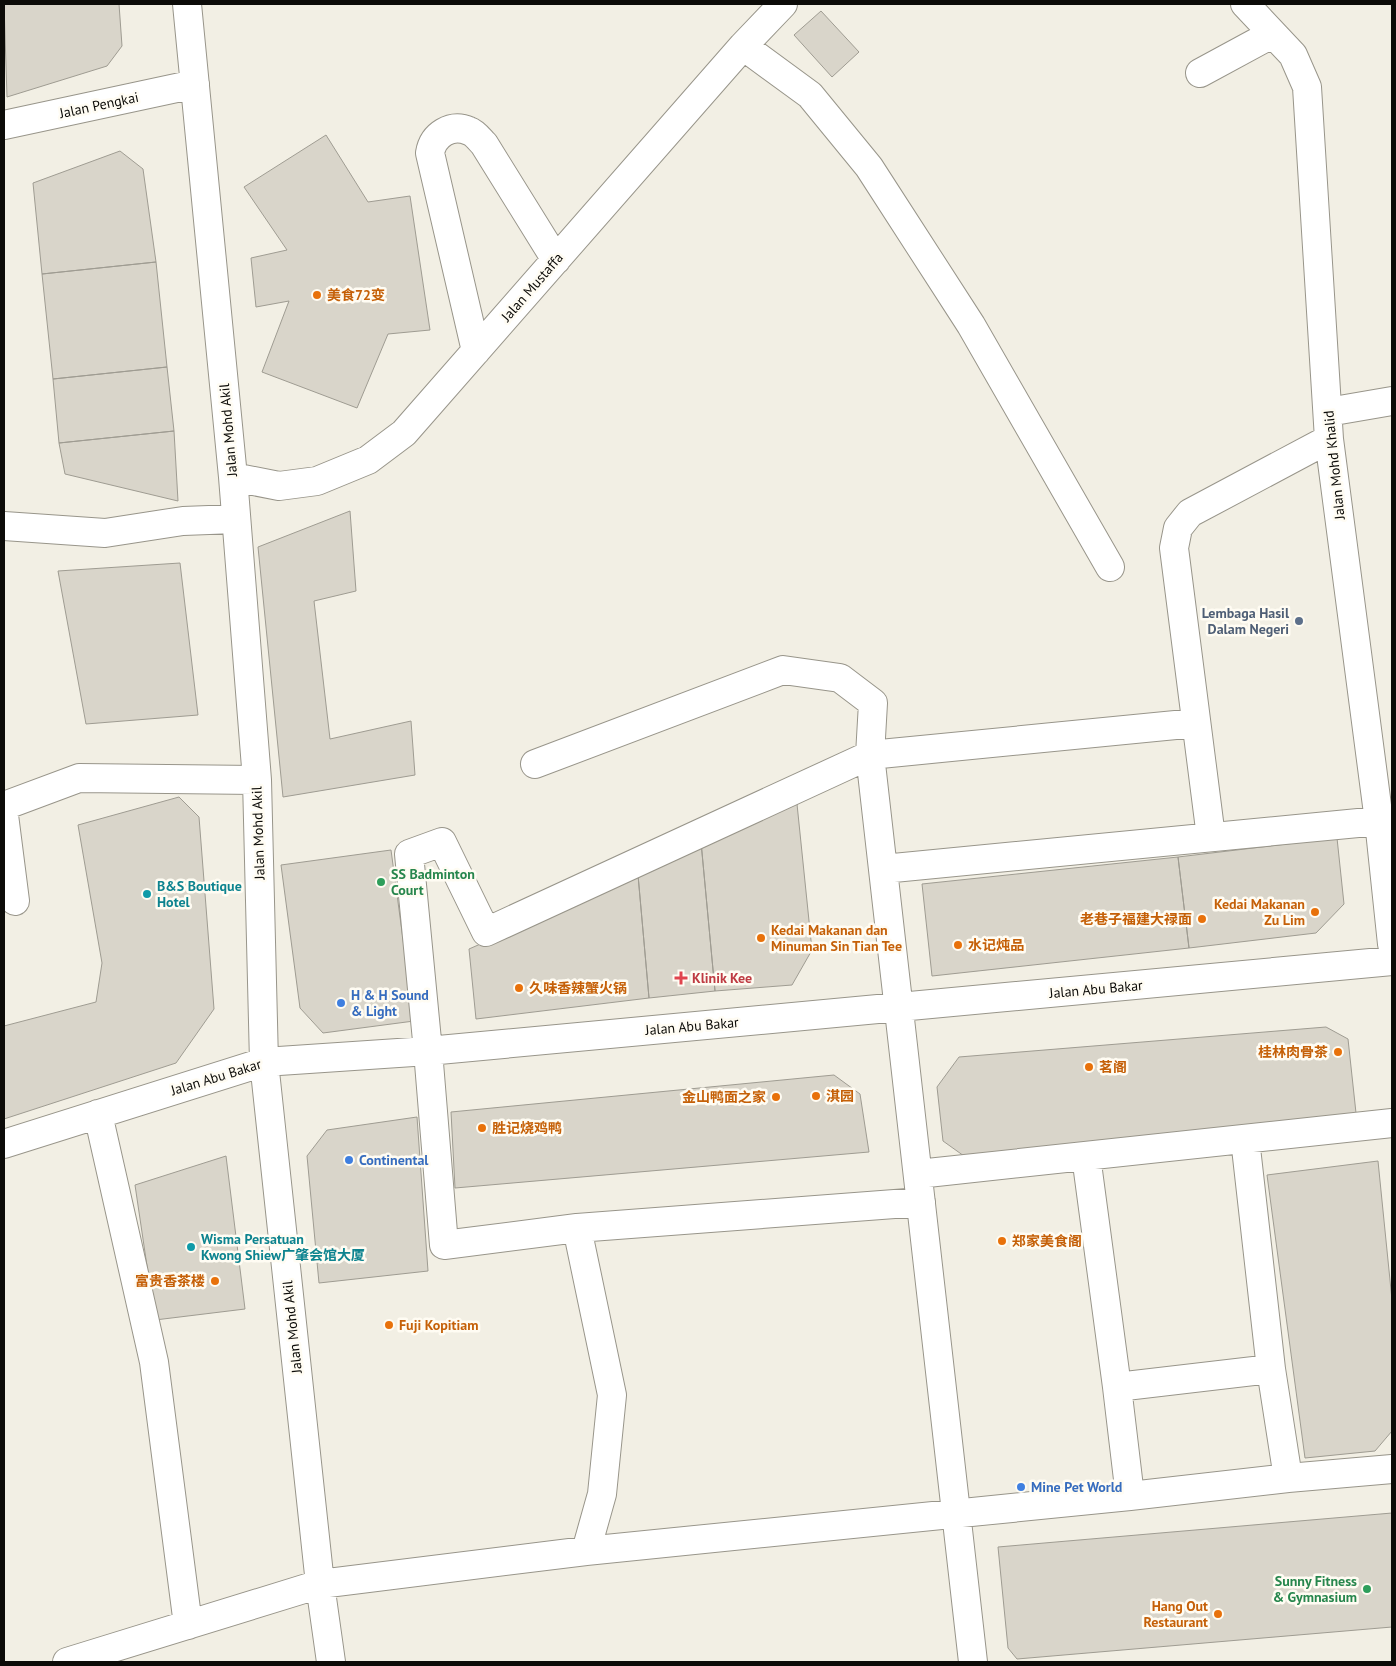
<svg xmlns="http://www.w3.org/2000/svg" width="1396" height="1666" font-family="'PT Sans','Noto Sans SC',sans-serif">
<rect width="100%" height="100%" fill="#f2efe4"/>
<path fill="#d9d5ca" stroke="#9f9c92" d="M4 4H119L122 46 107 66 7 97Z
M821 11 859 52 832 77 794 35Z
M326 135 368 202 410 196 430 330 388 334 357 408 262 372 289 301 256 307 251 258 287 250 244 187Z
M120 151 143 169 156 262 42 274 33 183Z
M156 262 167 367 53 379 42 274Z
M167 367 174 431 59 443 53 379Z
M174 431 178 501 65 474 59 443Z
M350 511 356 591 314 601 330 739 411 721 415 775 283 797 258 547Z
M180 563 198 715 86 724 58 571Z
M179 797 199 817 214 1009 176 1063 4 1119V1026L96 1002 102 963 78 825Z
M797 804 812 950 792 985 715 991 701 842Z
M1337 838 1344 904 1316 933 1189 948 1178 857Z
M701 842 715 991 649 998 638 875Z
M391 850 414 1021 323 1033 300 1008 281 865Z
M1178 857 1189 948 932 976 922 884Z
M638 875 649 998 476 1019 469 949Z
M1326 1027 1348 1039 1356 1113 964 1156 943 1141 937 1087 959 1057Z
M834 1075 860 1094 869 1152 455 1188 451 1112Z
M417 1117 428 1271 319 1283 307 1156 327 1130Z
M226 1156 245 1309 155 1320 135 1185Z
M1378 1161 1392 1300V1431L1375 1451 1305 1458 1267 1175Z
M1392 1513V1627L1017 1659 1008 1648 998 1547Z"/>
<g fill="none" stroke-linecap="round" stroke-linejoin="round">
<defs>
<path id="minor" d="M187 4 233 477 257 780 264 1062 320 1584 331 1662
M1245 4 1293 55 1307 87 1329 439 1379 821 1392 944
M743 46 810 95 869 167 971 325 1110 567
M1200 73 1272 34
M4 125 195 84
M476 351 430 153C433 135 451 123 469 131 475 133 480 140 484 144L556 260
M1328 412 1392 401
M233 477 279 486 317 481 368 460 404 433 743 46 783 4
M4 526 105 533 183 521 235 519
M535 764 783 670 840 678 873 703 870 755 973 1662
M4 806 79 778 257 780
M4 815 15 901
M1211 837 1174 548 1178 528 1190 513 1329 439
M883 869 1379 821
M98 1114 154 1362 188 1625
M1245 1139 1271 1369
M4 1144 264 1062 428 1051 1392 961
M1086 1156 1117 1387
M918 1174 1392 1123
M921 1202 577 1228 444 1245 428 1051 409 854 442 842 486 932 870 755 1196 723
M577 1228 612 1395 602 1494 586 1551
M1130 1496 1117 1387 1271 1369 1288 1478
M67 1662 320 1584 586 1551 1130 1496 1288 1478 1392 1469"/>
</defs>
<use href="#minor" stroke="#98958a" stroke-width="30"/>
<use href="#minor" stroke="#fff" stroke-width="28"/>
</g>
<g fill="#e8710a" stroke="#fffcf3" stroke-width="2">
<circle cx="317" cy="295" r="5"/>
<circle cx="1315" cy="912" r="5"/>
<circle cx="1202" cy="919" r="5"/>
<circle cx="761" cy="938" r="5"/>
<circle cx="958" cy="945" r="5"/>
<circle cx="519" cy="988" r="5"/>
<circle cx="1338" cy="1052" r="5"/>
<circle cx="1089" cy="1067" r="5"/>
<circle cx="816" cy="1096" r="5"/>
<circle cx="776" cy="1097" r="5"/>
<circle cx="482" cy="1128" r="5"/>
<circle cx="1002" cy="1241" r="5"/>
<circle cx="215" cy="1281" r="5"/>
<circle cx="389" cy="1325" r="5"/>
<circle cx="1218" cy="1614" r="5"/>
</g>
<circle fill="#5c6f8a" stroke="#fffcf3" stroke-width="2" cx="1299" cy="621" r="5"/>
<g fill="#2e9e5b" stroke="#fffcf3" stroke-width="2">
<circle cx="381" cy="882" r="5"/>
<circle cx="1367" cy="1589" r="5"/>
</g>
<g fill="#0f9aa8" stroke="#fffcf3" stroke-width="2">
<circle cx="147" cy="894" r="5"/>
<circle cx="191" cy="1247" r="5"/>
</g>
<path fill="#e0444e" stroke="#fffcf3" stroke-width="2" d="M678.5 970.5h5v5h5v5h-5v5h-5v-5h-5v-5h5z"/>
<g fill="#3f7fe0" stroke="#fffcf3" stroke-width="2">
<circle cx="341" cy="1003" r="5"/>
<circle cx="349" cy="1160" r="5"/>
<circle cx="1021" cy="1487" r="5"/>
</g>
<g text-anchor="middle" stroke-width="5" stroke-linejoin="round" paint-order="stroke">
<g font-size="14" fill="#0c0b08" stroke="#fffcf3">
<text transform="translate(99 105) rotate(-12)" y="5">Jalan Pengkai</text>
<text transform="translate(532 287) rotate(-49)" y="5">Jalan Mustaffa</text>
<text transform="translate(228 430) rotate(-95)" y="5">Jalan Mohd Akil</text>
<text transform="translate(1334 465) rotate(-96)" y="5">Jalan Mohd Khalid</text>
<text transform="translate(258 833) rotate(-92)" y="5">Jalan Mohd Akil</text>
<text transform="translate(1096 989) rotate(-5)" y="5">Jalan Abu Bakar</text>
<text transform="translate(692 1026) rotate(-5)" y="5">Jalan Abu Bakar</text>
<text transform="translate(216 1077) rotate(-17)" y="5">Jalan Abu Bakar</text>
<text transform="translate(292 1327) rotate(-96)" y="5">Jalan Mohd Akil</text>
</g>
<g font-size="14" font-weight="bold" fill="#c56008" stroke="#fffcf3" text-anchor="start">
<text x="327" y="300">美食72变</text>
<text x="1305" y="909" text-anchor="end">Kedai Makanan<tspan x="1305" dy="16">Zu Lim</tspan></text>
<text x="1192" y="924" text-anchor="end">老巷子福建大禄面</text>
<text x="771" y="935">Kedai Makanan dan<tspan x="771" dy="16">Minuman Sin Tian Tee</tspan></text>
<text x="968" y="950">水记炖品</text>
<text x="529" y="993">久味香辣蟹火锅</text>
<text x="1328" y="1057" text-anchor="end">桂林肉骨茶</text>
<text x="1099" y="1072">茗阁</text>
<text x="826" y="1101">淇园</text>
<text x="766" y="1102" text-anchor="end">金山鸭面之家</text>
<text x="492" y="1133">胜记烧鸡鸭</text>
<text x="1012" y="1246">郑家美食阁</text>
<text x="205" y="1286" text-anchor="end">富贵香茶楼</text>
<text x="399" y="1330">Fuji Kopitiam</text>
<text x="1208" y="1611" text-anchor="end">Hang Out<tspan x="1208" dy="16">Restaurant</tspan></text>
</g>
<g font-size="14" font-weight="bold" fill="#4e5e75" stroke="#fffcf3" text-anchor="end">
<text x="1289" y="618">Lembaga Hasil<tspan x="1289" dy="16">Dalam Negeri</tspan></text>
</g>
<g font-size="14" font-weight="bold" fill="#27864d" stroke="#fffcf3" text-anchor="start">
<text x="391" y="879">SS Badminton<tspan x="391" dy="16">Court</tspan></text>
<text x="1357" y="1586" text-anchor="end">Sunny Fitness<tspan x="1357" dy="16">&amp; Gymnasium</tspan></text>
</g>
<g font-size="14" font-weight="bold" fill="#0d838f" stroke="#fffcf3" text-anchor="start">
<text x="157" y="891">B&amp;S Boutique<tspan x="157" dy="16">Hotel</tspan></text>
<text x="201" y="1244">Wisma Persatuan<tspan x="201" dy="16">Kwong Shiew广肇会馆大厦</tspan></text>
</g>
<g font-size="14" font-weight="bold" fill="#be3a42" stroke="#fffcf3" text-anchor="start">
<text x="692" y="983">Klinik Kee</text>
</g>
<g font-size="14" font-weight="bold" fill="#366cbe" stroke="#fffcf3" text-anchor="start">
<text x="351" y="1000">H &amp; H Sound<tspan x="351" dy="16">&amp; Light</tspan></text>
<text x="359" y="1165">Continental</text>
<text x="1031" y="1492">Mine Pet World</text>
</g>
</g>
<rect width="1396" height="1666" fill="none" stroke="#0c0b08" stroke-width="10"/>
</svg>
